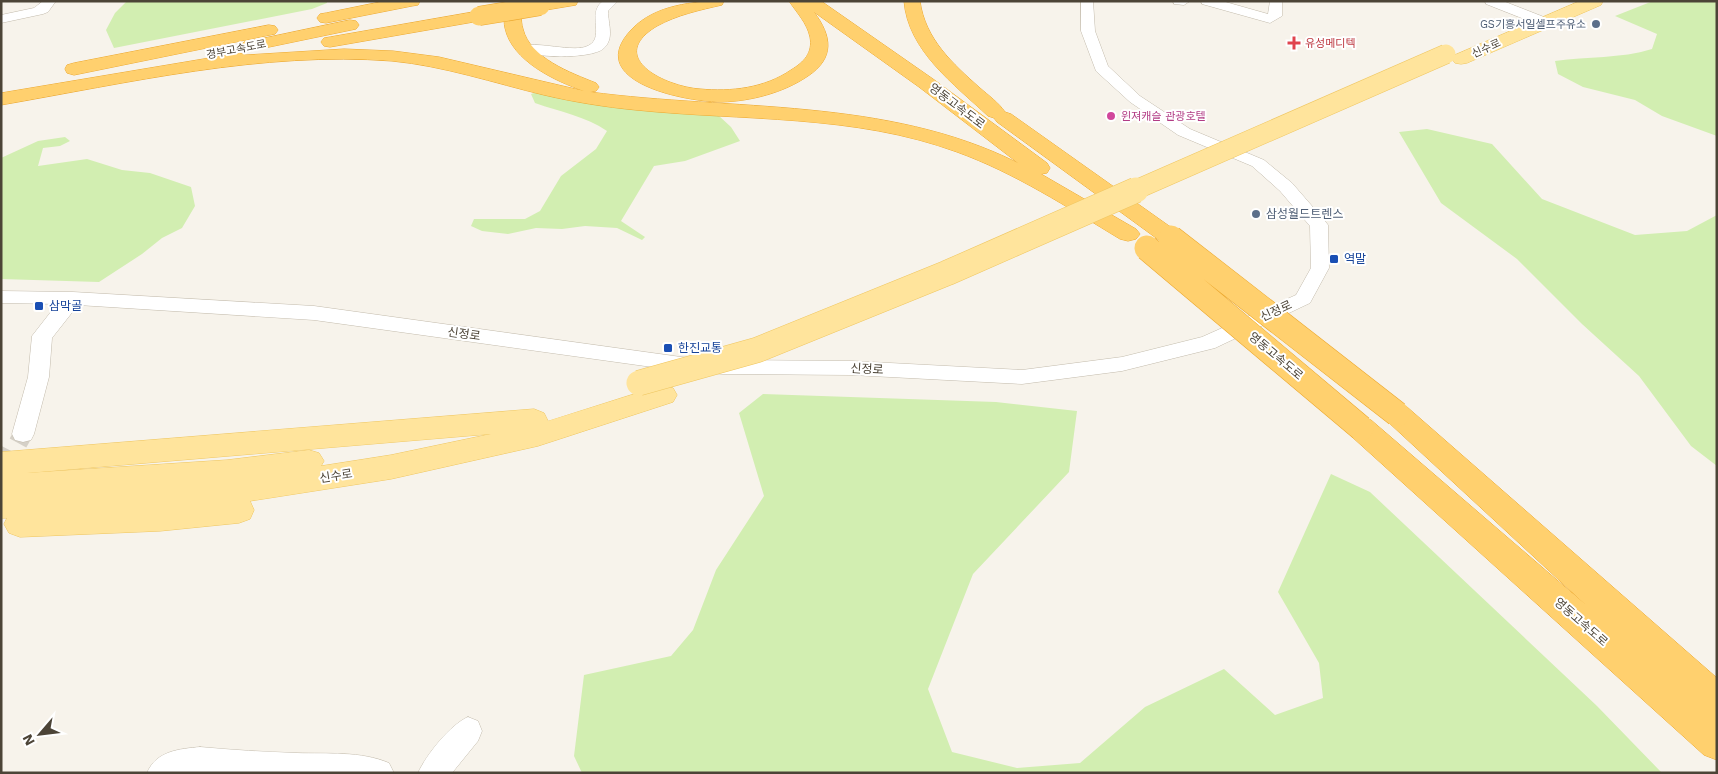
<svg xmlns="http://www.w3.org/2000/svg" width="1718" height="774" font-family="'Work Sans','Noto Sans KR',sans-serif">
<rect width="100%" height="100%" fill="#f7f3eb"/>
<path fill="#d2eeb1" d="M127 1H327V3L312 9 114 48 106 30 115 13Z
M1653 1H1717V136L1662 116 1635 100 1583 87 1558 74 1555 61C1588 56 1620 59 1652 49L1657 34 1615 16Z
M540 91 718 115 731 127 740 141 685 161 654 166 621 221 645 237 642 240 617 228 585 226 562 229 536 228 508 234 482 231 471 226 474 219H525L540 211 561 176 596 149 607 131C585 116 560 112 535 103L531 94Z
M1427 129 1492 144 1542 199 1635 235 1687 231 1717 215V466L1691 446 1639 376 1582 324 1517 259 1441 203 1399 132Z
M65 137 70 141 60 146 43 148 38 166 87 159 122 170 150 173 191 187 195 206 182 228 162 238 142 254 99 282 1 279V158L38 141Z
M763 394 996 402 1077 411 1069 472 973 574 928 689 952 752 1017 768 1080 763 1145 707 1224 669 1275 715 1323 698 1319 663 1278 592 1331 474 1370 492 1597 706 1662 773H582L574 756 584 675 671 656 693 630 716 570 764 496 739 413Z"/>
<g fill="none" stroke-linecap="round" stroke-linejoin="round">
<path stroke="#d5d0c7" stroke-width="19" stroke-dasharray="19 10" stroke-linecap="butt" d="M18 443 23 434"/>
<path stroke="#d5d0c7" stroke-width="26" stroke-dasharray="26 13" stroke-linecap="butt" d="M1 475 19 441"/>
<defs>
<path id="minor" d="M43 1H56L48 12 43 14 1 23V15L34 8Z
M603 1H618L608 11C608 24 615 39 603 49 591 59 528 59 519 48 526 39 570 52 585 47 608 40 585 13 603 1Z
M1081 1H1093L1095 31 1108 66 1140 96 1190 129 1264 160 1292 183 1325 221 1328 225 1329 268 1310 303 1215 348 1122 371 1022 384 852 375 723 374 681 371 314 320 78 305 52 338 49 377 34 434 31 440 23 442 15 440 12 434 28 377 32 336 57 304 1 303V291L73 292 314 306 681 357 723 360 852 361 1022 370 1122 357 1202 337 1296 295 1311 268 1310 226 1280 191 1252 166 1178 135 1130 102 1096 71 1081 31Z
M1173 1H1190L1184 5 1174 4Z
M1201 1H1222L1268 14 1270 1H1282V16L1270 23 1202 4Z
M1485 1H1503L1549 19 1551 22 1544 26 1539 25 1486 4Z
M468 717 478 721 482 731 478 741 452 773H418C426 755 451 724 468 717Z
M200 747C232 750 265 752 297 753 327 754 361 751 389 763L394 773H147C156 751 179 749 200 747Z"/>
<path id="major" d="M1580 1H1603L1601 5 1467 63 1461 64 1455 63 1452 59 1455 55Z
M663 385 673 388 677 395 673 402 538 446 391 479 250 501 254 510 250 519 239 523 160 531 20 537 9 533 4 524 7 518H1V452L534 409 544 413 548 421ZM491 434 391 455 321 466 324 461 319 453 309 450 227 460 27 473Z"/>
<path id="highway" d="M385 1H420L418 5 412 6 326 23 320 22 317 18 320 14 326 13Z
M507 1H523C522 10 520 20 523 29 530 58 571 73 596 83L599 87 596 91 590 92C733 111 886 97 1018 163L919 87 814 12C832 36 835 58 808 76 783 93 751 101 722 102 687 102 581 82 632 29 655 5 694 1 724 1L722 5C700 10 677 15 657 26 604 58 667 87 700 89 731 92 765 88 791 70 804 62 813 53 810 37 807 23 797 13 789 1H821L933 79 1047 163 1050 168 1047 173 1041 174 1136 229 1140 234 1136 239 1128 241 1120 239C1067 207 1015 173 957 152 854 114 742 121 636 110 605 107 574 102 544 95 494 83 444 66 392 61 263 51 128 83 1 105V93L239 53 246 55 344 49 393 51 439 57 584 91C555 81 512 61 505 28 503 19 505 10 507 1Z
M539 1H578L576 5 540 11 534 10 532 6 534 2Z
M904 1H920C925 39 953 64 980 88 988 95 999 103 1005 112L1011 114 1179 233 1183 238 1179 243 1171 245 1163 243 997 122 994 118 988 116C954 84 908 51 904 1Z
M479 11 485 12 488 16 485 20 330 47 324 46 321 42 324 38 330 37Z
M350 20 356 21 359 25 356 29 250 51 244 50 241 46 244 42 250 41Z
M269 25 275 26 278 30 275 34 74 75 67 73 65 69 67 65 74 63Z
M1397 404 1407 407 1717 678V760L1704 755 1351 436 1347 428 1351 420 1361 417 1371 420 1586 605 1387 421 1383 414 1387 407Z"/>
</defs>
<use href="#minor" stroke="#c3bbac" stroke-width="1"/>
<use href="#major" stroke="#efc660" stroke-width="1"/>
<use href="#highway" stroke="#eca82f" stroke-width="1"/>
<use href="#minor" fill="#fff" fill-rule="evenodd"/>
<use href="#major" fill="#ffe49c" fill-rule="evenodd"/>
<use href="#highway" fill="#ffd06e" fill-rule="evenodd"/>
<defs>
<path id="major-bridge-far1" d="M1133 191 1446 54"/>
<path id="major-bridge" d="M639 383 757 350 947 273 1136 190"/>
<path id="highway-bridge-far1" d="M479 16 540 6"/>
<path id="highway-bridge" d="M1171 238 1397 414
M1147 248 1361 428"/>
</defs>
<use href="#major-bridge-far1" stroke="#efc660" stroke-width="20" stroke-linecap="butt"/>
<use href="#major-bridge" stroke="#efc660" stroke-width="26" stroke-linecap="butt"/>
<use href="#highway-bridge-far1" stroke="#eca82f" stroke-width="20" stroke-linecap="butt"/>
<use href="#highway-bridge" stroke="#eca82f" stroke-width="26" stroke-linecap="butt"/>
<use href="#major-bridge-far1" stroke="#ffe49c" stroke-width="19"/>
<use href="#major-bridge" stroke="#ffe49c" stroke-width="25"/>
<use href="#highway-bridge-far1" stroke="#ffd06e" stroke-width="19"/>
<use href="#highway-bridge" stroke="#ffd06e" stroke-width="25"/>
</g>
<g fill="#5c6f8a" stroke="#fff" stroke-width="2">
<circle cx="1596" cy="24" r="5"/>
<circle cx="1256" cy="214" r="5"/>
</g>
<path fill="#e0444e" stroke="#fff" stroke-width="2" d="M1291.5 35.5h5v5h5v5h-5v5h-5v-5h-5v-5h5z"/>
<circle fill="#d1479c" stroke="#fff" stroke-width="2" cx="1111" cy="116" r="5"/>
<g fill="#1a4fb4" stroke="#fff" stroke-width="2">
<rect x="1329" y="254" width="10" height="10" rx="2.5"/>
<rect x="34" y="301" width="10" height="10" rx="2.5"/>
<rect x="663" y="343" width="10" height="10" rx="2.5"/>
</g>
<g text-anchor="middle" stroke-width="4" stroke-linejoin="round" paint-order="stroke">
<g font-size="11" fill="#4e5e75" stroke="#fff" text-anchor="end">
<text x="1586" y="28">GS기흥서일셀프주유소</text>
</g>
<g font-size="11" fill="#be3a42" stroke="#fff" text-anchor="start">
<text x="1305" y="47">유성메디텍</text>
</g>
<g font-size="11" fill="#4c4437" stroke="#fff">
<text transform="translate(1486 48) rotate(-24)" y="4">신수로</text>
<text transform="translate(236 49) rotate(-11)" y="4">경부고속도로</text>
</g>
<g font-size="11" fill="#b23c85" stroke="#fff" text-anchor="start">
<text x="1121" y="120">윈져캐슬 관광호텔</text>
</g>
<g font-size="12" fill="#4c4437" stroke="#fff">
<text transform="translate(957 106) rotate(37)" y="4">영동고속도로</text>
<text transform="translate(1276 311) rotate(-25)" y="4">신정로</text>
<text transform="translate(464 334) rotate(8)" y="4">신정로</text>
<text transform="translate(1276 356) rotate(40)" y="4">영동고속도로</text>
<text transform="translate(867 369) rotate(3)" y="4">신정로</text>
<text transform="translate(336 476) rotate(-9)" y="4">신수로</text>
<text transform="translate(1581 622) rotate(41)" y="4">영동고속도로</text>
</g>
<g font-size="12" fill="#4e5e75" stroke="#fff" text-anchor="start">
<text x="1266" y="218">삼성월드트렌스</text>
</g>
<g font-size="12" fill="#164399" stroke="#fff" text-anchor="start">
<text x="1344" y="263">역말</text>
<text x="49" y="310">삼막골</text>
<text x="678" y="352">한진교통</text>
</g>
</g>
<rect width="1718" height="774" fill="none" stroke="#4c4437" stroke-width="5"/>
<g transform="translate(40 734) rotate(242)" stroke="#ffffff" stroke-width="4" paint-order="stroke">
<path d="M0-4L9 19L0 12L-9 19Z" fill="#4c4437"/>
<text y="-8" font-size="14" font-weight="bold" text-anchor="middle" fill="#4c4437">N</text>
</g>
</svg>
